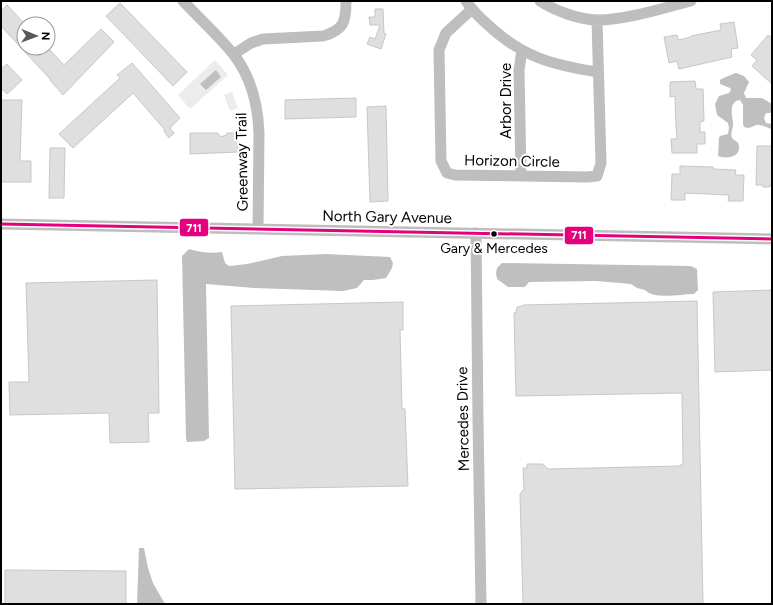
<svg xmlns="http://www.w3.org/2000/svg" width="773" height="605" font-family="Figtree,sans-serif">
<rect width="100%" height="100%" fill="#fff"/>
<path fill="#ececec" d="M215 60 228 75 190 109 178 95Z
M232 92 238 108 230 111 224 95Z"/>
<path fill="#bfbfbf" d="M216 70 221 77 206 90 200 84Z
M736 73 744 76 749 82 744 93 746 98H762L772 104V113H766L764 118 766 123 772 124V129C768 128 760 124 756 125 751 127 750 129 744 127L743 124V105L740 100 736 101C734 103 733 104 732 107 731 113 733 119 733 125 733 129 730 134 732 138 734 141 739 141 739 147 740 158 725 159 718 156L719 138 720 136 728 134 729 128 728 123 717 115 715 104 719 96 729 93 731 90 730 88 720 84V80C722 78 733 74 736 73Z
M189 249C199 252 211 254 222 252L225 263 229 266 247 264 282 256 326 254 390 257 393 263 392 268 386 278 373 280H364L357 288 343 291 254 288 206 284 209 438 204 441 187 442 186 438 182 256Z
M502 263 691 266 697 269 698 290 694 294C681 294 654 300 645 290L637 288 631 284 596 281 529 282 525 287H508L497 279 496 273 497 268Z
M139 548H144L148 568 153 583 165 604H137Z"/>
<path fill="#dfdfdf" stroke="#c7c7c7" d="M120 3 187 72 173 86 106 16Z
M7 5 24 23V48H48L64 65 101 29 114 42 63 95 50 80V79L1 26V11Z
M375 9H383L384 33 386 34 381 49 367 44 370 37 375 39 380 25H370L369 17H375Z
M734 22 738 48 731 49 732 57 679 69 677 61 669 63 664 37 677 35 678 40 691 37V36L721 30 720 24Z
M768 35 772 38V84L752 66 757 60 751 55Z
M132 63 180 118 170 128 174 133 169 138 164 131 165 130 133 93 73 148 59 134 120 78 117 75Z
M7 64 22 80 7 94 1 88V69Z
M695 81 696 89H703L704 121 700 122V132H705V144H697V153H672L671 139H677L676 126 675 96 670 97V82Z
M356 98V117L285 119V100Z
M1 100H22L20 161H31V182H1Z
M386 106 388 201 370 202 367 107Z
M190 133H218L220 137 227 135V133H238V152L190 154Z
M757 146H772V185H770V187H763V185H756Z
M50 148H65L64 198H49Z
M680 166 713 167V169L736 170 735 175H744L743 201H728L729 195 685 193V200H671L672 174H680Z
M157 280 159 413H148L149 442 110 443 109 413 10 415 9 382H29L26 283Z
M772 290V370L715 372 713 292Z
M697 301 703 604H523L520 494 524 489 523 468H527V464H543L548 469 680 466V465H683L682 393 516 396 514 313H516L517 307 523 306V305Z
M403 302V330H400L402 409H405L408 486 235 489 231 306Z
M5 570 126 571V604H5Z"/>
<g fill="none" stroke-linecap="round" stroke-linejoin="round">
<path stroke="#bebebe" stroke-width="11" d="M183 1C199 18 220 37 234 55 251 77 258 105 259 133L258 229
M466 1C472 10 479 17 487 24 522 57 552 65 598 72
M540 1C555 11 580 20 598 20 626 20 663 8 691 1
M471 10 446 33 439 50 441 161 447 173 455 175 587 177 597 176 601 163 597 20
M234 54 251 43 263 39 323 36C344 30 346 22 346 1
M521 175 519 70 522 50
M1 224 772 239
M476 233 478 420 481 604"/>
<defs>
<path id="bus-1" d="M1 224 772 239"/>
</defs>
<use href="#bus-1" stroke="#fff" stroke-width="6"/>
<use href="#bus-1" stroke="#e5007d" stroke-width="3"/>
</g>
<circle fill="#000" stroke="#fff" stroke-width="1.5" cx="494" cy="234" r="3.5"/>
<g text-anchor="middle" stroke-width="4" stroke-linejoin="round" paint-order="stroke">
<g font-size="14" fill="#000" stroke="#fff">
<text x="494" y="253">Gary &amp; Mercedes</text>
</g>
<g font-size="15" fill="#000" stroke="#fff">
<text transform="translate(506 101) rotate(-90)" y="5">Arbor Drive</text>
<text transform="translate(512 161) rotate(1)" y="5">Horizon Circle</text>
<text transform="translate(242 162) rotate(-91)" y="5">Greenway Trail</text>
<text transform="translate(387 217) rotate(1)" y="5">North Gary Avenue</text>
<text transform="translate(463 419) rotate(-91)" y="5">Mercedes Drive</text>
</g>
</g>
<g stroke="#fff" stroke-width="1.5">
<rect x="179" y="218" width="30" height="19" rx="4" fill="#e5007d"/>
<rect x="564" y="226" width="30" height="19" rx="4" fill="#e5007d"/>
</g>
<g font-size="11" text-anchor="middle" font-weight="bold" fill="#fff">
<text x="194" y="232">711</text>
<text x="579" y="239">711</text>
</g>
<rect width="773" height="605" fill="none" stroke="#000000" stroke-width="4"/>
<g transform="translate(36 36) rotate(91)"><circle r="19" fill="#ffffff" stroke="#999999"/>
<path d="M0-3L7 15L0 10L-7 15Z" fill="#595959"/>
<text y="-6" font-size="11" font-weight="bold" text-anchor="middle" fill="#000000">N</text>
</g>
</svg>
